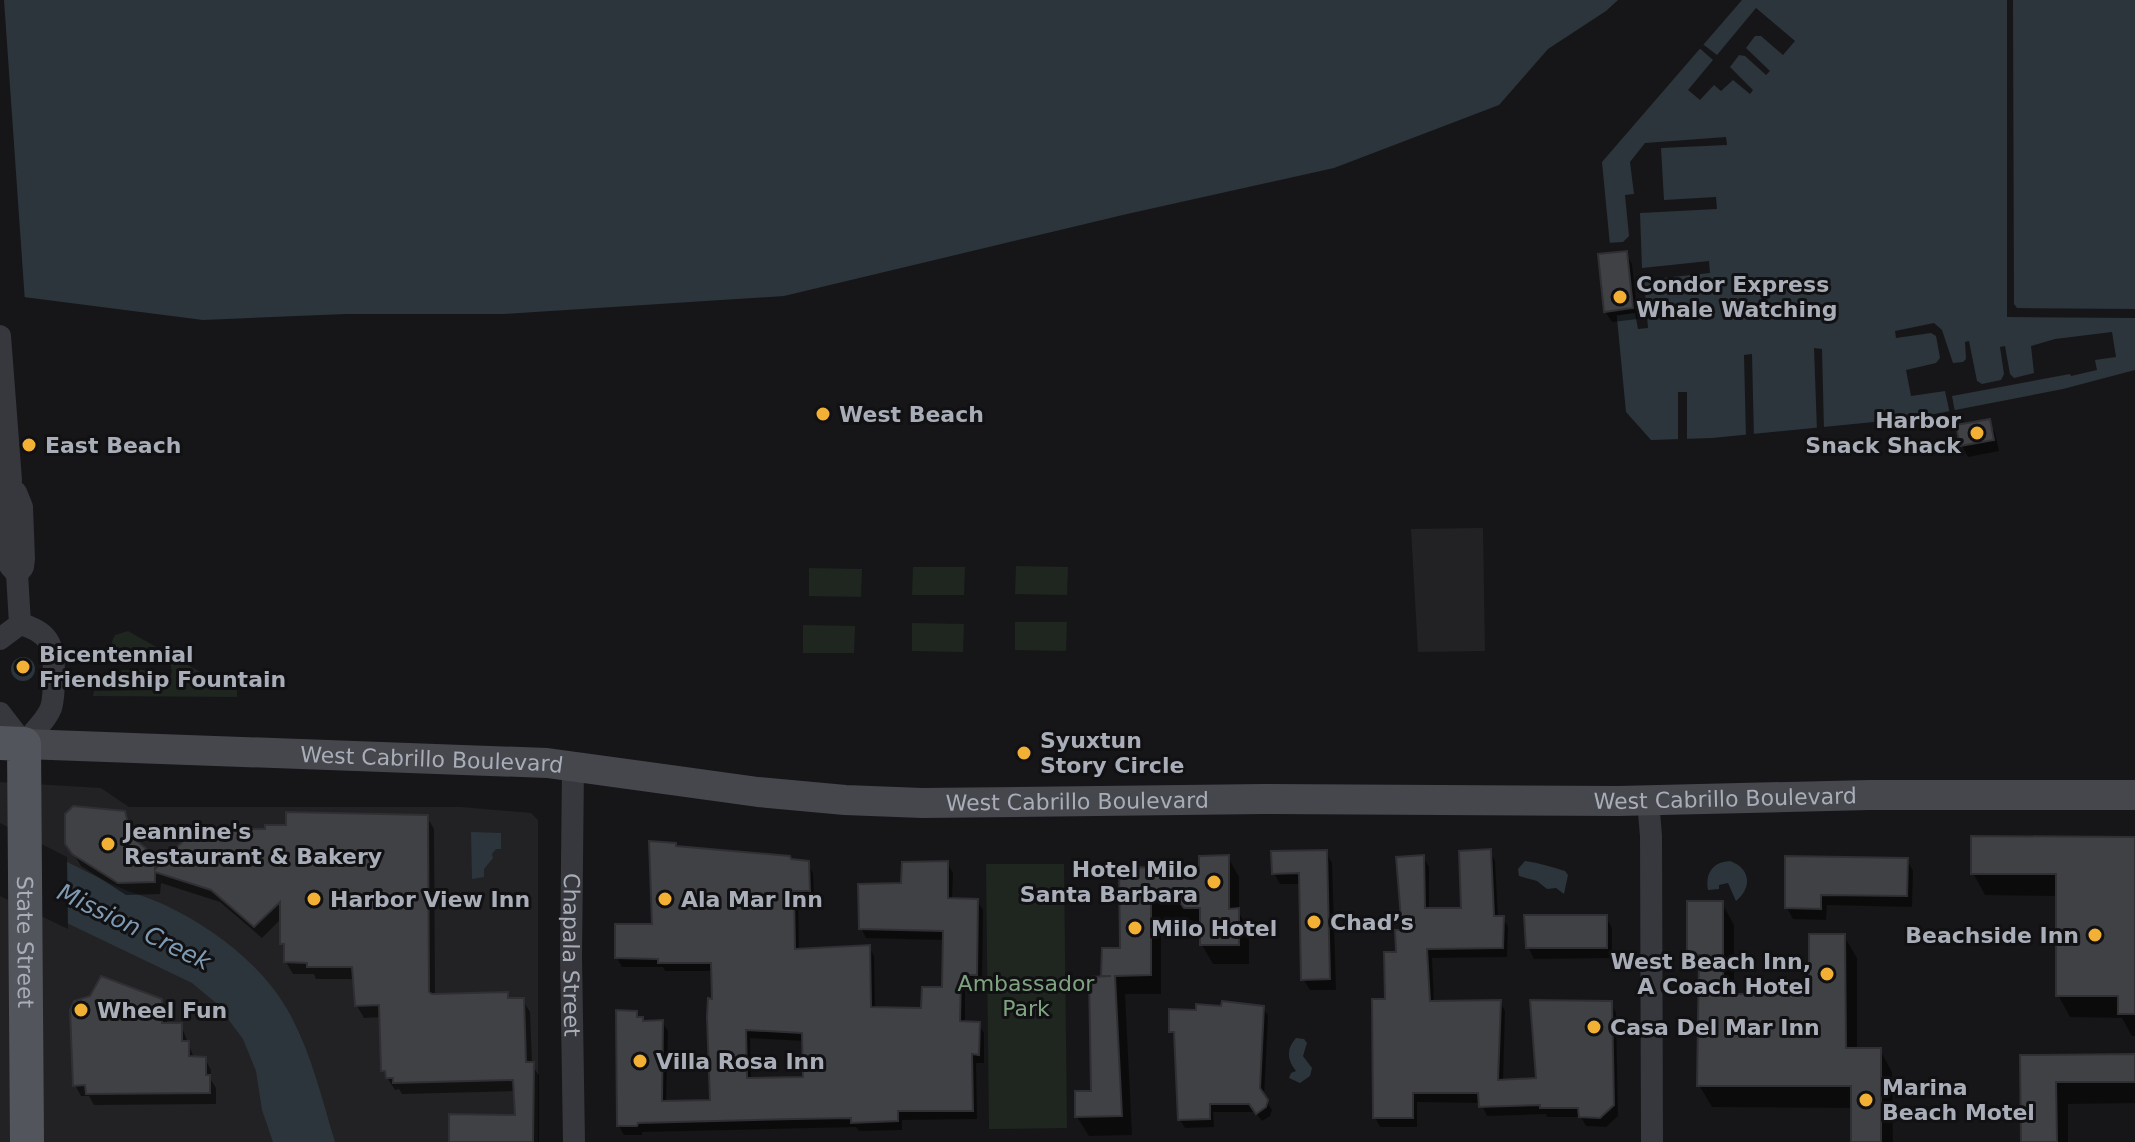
<svg xmlns="http://www.w3.org/2000/svg" width="2135" height="1142" font-family="'DejaVu Sans',sans-serif">
<rect width="100%" height="100%" fill="#161618"/>
<path fill="#222225" d="M1483 528 1485 651 1418 652 1411 529Z
M0 782 101 788 129 807H461L531 813 538 820V1142H0Z"/>
<path fill="#1e261f" d="M1016 566 1068 567 1067 595 1015 594Z
M913 567H965L964 595H912Z
M809 568 862 569 861 597 809 596Z
M1015 622H1067L1066 651 1015 650Z
M912 623 964 624 963 652 912 651Z
M803 625 855 626 854 653H803Z
M128 631 211 678 237 685V697L93 696 94 691 156 690C163 688 167 685 170 678 181 648 132 660 121 657 114 654 113 648 112 641L115 635Z
M122 670H150L155 674 150 678H122L120 675Z
M986 864H1064L1067 1128 989 1129Z"/>
<path fill="#2c353c" d="M0 0H1618L1606 11 1548 49 1499 105 1334 168 1127 214 784 296 504 314H346L203 320 0 294Z
M1742 0H2135V370L2063 389 1914 418 1712 438 1651 440 1626 412 1602 162Z
M11 669a12 12 0 1 1 24 0a12 12 0 1 1-24 0Z
M0 827C38 847 76 867 114 885 131 893 148 897 165 905 215 929 264 966 291 1016 312 1056 322 1099 335 1142H273L262 1110 256 1071 243 1039 216 1003 192 983 0 891Z
M471 832 501 833V849H496L492 854 493 858 484 869V877L472 879Z
M1525 861C1539 863 1552 867 1565 871L1568 875 1564 894 1556 888 1547 889 1537 881 1519 876 1518 869Z
M1730 861C1750 868 1753 887 1736 901L1728 883 1719 885V889L1708 890C1705 874 1712 862 1730 861Z
M1296 1038 1304 1039 1307 1043 1303 1056 1312 1068 1310 1076 1300 1083 1289 1078 1291 1073 1296 1071C1287 1060 1286 1049 1296 1038Z"/>
<path fill="#161618" d="M0 0H4L25 302 0 298Z
M2007 0H2013L2014 304 2017 308 2135 309V318L2007 317Z
M1756 8 1795 41 1783 55 1761 36H1755L1746 48 1770 71 1766 75 1745 56 1739 55 1730 67 1753 90 1750 94 1733 80 1721 91 1714 85 1700 100 1688 90 1713 60 1697 46 1700 42 1717 55Z
M1726 137 1727 145 1661 148 1664 200 1716 197 1717 209 1640 213 1642 268 1709 261 1710 273 1644 280 1648 328 1638 329 1635 313 1613 316 1606 243 1623 242 1629 236 1625 195 1634 194 1630 162 1645 143Z
M1934 323 1942 330 1953 363 1963 362 1966 359 1965 342 1969 341 1977 381 1982 384 2001 380 2004 374 2000 347 2005 346 2010 374 2014 378 2034 373 2031 346 2055 339 2112 332 2116 357 2095 360 2097 370 2071 376 2070 374 1952 396 1955 412 1950 414 1945 391 1911 396 1906 370 1936 363 1940 358 1936 336 1931 333 1896 338 1895 331Z
M1814 348 1822 349 1824 430 1817 431Z
M1752 354 1754 438H1746L1744 355Z
M1678 392H1687V442L1678 443Z
M0 823 67 857 68 929 0 896Z"/>
<path fill="#0007" fill-rule="evenodd" d="M1626 253 1632 264 1638 319 1612 322 1605 311Z
M1989 422 1995 433 1999 451 1968 457 1962 446Z
M123 813 131 825 134 842 153 857 159 867 267 831 427 817 434 829 435 996 506 994 510 1000H523L530 1012 532 1064 539 1076V1142H450L517 1117 515 1091 402 1094 399 1089 395 1090 383 1071 381 1017 364 1018 357 1006 355 979H316L314 974H293L286 962V951L282 944V918L262 938 220 902 161 883 160 894 126 895 81 866 67 843Z
M2135 839V1036H2132L2122 1018 2070 1017 2058 995V896L1985 895 1973 873Z
M676 848 807 863 813 873 814 899 798 900 799 951 869 947 874 956 875 1010H923L944 989 945 940 866 938 861 928 903 885 947 863 953 873 952 900 977 901 983 910 982 984 965 983V1023L978 1024 984 1033V1063H976L977 1119 902 1120V1130L859 1131 856 1127 642 1132V1135H624L619 1126 636 1013 644 1023 662 1022 668 1031 666 1103 713 1102 714 971H665L663 967H622L617 958 654 926ZM750 1038 805 1041V1079L751 1080Z
M1490 851 1495 861 1498 918H1503L1508 927 1507 957 1432 958 1434 1003 1500 1002 1505 1011 1503 1081 1538 1080 1611 1003 1616 1013 1618 1116 1606 1127 1586 1126 1581 1117H1547L1546 1114 1487 1116 1481 1103 1417 1102V1127H1380L1375 1117 1387 1001 1423 857 1429 867V910H1463Z
M1326 852 1332 863 1336 990H1310L1303 979 1301 884H1280L1274 873Z
M1228 857 1239 877V913L1249 930V964H1213L1202 945V927H1197L1192 920 1161 921V994H1125L1132 1135 1089 1136 1077 1117 1093 1093 1103 975 1122 951 1121 869 1201 870Z
M1907 860 1913 871 1912 907 1827 905 1826 920 1793 919 1787 908Z
M1722 903 1734 925V996H1811L1844 936 1857 958V1050H1880L1892 1072 1893 1142H1853V1108L1712 1107 1699 1085 1701 974 1689 954Z
M1606 917 1612 928V958L1534 959 1528 947Z
M160 1001 167 1012V1025H181L194 1058 205 1059 211 1070V1080L216 1088V1104L94 1105 89 1096H81L75 1085Z
M1263 1008 1268 1016 1264 1097 1272 1110 1270 1116 1262 1121 1255 1112H1213L1214 1127 1185 1128 1180 1120 1176 1040 1171 1031Z
M2135 1056V1103L2068 1104V1142H2023L2022 1057Z"/>
<path fill="#404145" stroke="#303034" stroke-width="2" fill-rule="evenodd" d="M1627 251 1633 308 1604 312 1598 254Z
M1990 419 1994 440 1960 446 1956 425Z
M73 806 125 811 131 836 155 856V869L191 833H218V829H265V825H286V812L428 815 429 992 432 994 508 992V998H524L526 1062H534L533 1142H449V1114L515 1115 513 1080 393 1083V1078H386L385 1071H381L379 1005 355 1006 352 967H307V963L284 962V944H280V902L254 927 211 890 155 872V882L118 883 72 854 65 844V814Z
M1971 836 2135 837V1014H2118V996H2056V874H1971Z
M649 841 676 843V846L790 856 791 859 809 861 810 891H794L795 949 870 945 871 1007 921 1008 922 987H942L943 931 859 929 858 884 901 883 902 862 948 861V898L978 899 977 975H961L960 1021 980 1022 979 1055 972 1054 973 1111H898V1121L851 1123V1118L795 1119 638 1123 637 1126H617L616 1010 637 1011V1017H643V1021L663 1020 662 1101 710 1100 707 1017 708 998 712 999 711 963H658V959L615 958V924H652ZM746 1030 802 1033 803 1077 747 1078Z
M1491 849 1494 916H1504L1503 948 1427 949 1430 1001 1501 1000 1498 1080 1536 1078 1530 1000 1612 1001 1614 1105 1600 1118 1579 1117 1578 1108H1540V1105L1479 1107 1478 1093H1413V1118H1373L1372 999H1385L1384 952H1396L1395 930H1402L1396 857 1424 855 1425 908H1461L1459 851Z
M1327 850 1330 979 1301 980 1299 873 1272 874 1271 851Z
M1229 855V909L1239 908V945H1200V908H1184L1179 901 1151 902V975L1115 976 1122 1116 1075 1117V1091H1091L1089 977 1111 976H1101L1102 948H1120L1119 867 1199 868V856Z
M1785 856 1908 858 1907 896 1821 895V909L1785 908Z
M1687 901H1723V994H1809V934H1845L1846 1048H1881V1142H1851V1086H1697L1699 955H1687Z
M1524 915H1607V948H1526Z
M101 976 162 999V1023H182V1041H189V1056L206 1057V1075H210V1093L86 1094 85 1085 73 1086 70 1010 74 1001 90 996Z
M1222 1001 1264 1006 1260 1088 1268 1100 1266 1107 1256 1114 1249 1104H1210V1119L1178 1120 1174 1032H1169V1009L1196 1010V1004L1221 1006Z
M2135 1054V1082H2056L2057 1142H2021L2020 1055Z"/>
<g fill="none" stroke-linecap="round" stroke-linejoin="round">
<g stroke="#37383d" stroke-width="22">
<path d="M0 336 11 480 7 507V549L10 566 17 574 20 624"/>
<path d="M16 492 22 507 24 559 23 567 17 574"/>
<path d="M0 639 20 624C51 632 54 647 54 676 54 687 54 698 51 708 46 721 32 733 24 744L0 713"/>
<path id="s1" d="M573 767 571 957 574 1142"/>
<path d="M1648 800 1651 836 1652 1142"/>
</g>
<path stroke="#45474d" stroke-width="30" id="s2" d="M24 744 547 763 758 792 845 800 922 803 1264 799 1618 801 1869 795H2135"/>
<path stroke="#53555c" stroke-width="34" id="s3" d="M0 743 24 744 27 1142"/>
</g>
<g fill="#f2b134" stroke="#111113" stroke-width="3">
<circle cx="1620" cy="297" r="8"/>
<circle cx="823" cy="414" r="8"/>
<circle cx="1977" cy="433" r="8"/>
<circle cx="29" cy="445" r="8"/>
<circle cx="23" cy="667" r="8"/>
<circle cx="1024" cy="753" r="8"/>
<circle cx="108" cy="844" r="8"/>
<circle cx="1214" cy="882" r="8"/>
<circle cx="314" cy="899" r="8"/>
<circle cx="665" cy="899" r="8"/>
<circle cx="1314" cy="922" r="8"/>
<circle cx="1135" cy="928" r="8"/>
<circle cx="2095" cy="935" r="8"/>
<circle cx="1827" cy="974" r="8"/>
<circle cx="81" cy="1010" r="8"/>
<circle cx="1594" cy="1027" r="8"/>
<circle cx="640" cy="1061" r="8"/>
<circle cx="1866" cy="1100" r="8"/>
</g>
<g text-anchor="middle" stroke-width="6" stroke-linejoin="round" paint-order="stroke">
<g font-size="22" font-weight="bold" fill="#a8adb8" stroke="#111113" text-anchor="start">
<text x="1636" y="292">Condor Express<tspan x="1636" dy="25">Whale Watching</tspan></text>
<text x="839" y="422">West Beach</text>
<text x="1961" y="428" text-anchor="end">Harbor<tspan x="1961" dy="25">Snack Shack</tspan></text>
<text x="45" y="453">East Beach</text>
<text x="39" y="662">Bicentennial<tspan x="39" dy="25">Friendship Fountain</tspan></text>
<text x="1040" y="748">Syuxtun<tspan x="1040" dy="25">Story Circle</tspan></text>
<text x="124" y="839">Jeannine's<tspan x="124" dy="25">Restaurant &amp; Bakery</tspan></text>
<text x="1198" y="877" text-anchor="end">Hotel Milo<tspan x="1198" dy="25">Santa Barbara</tspan></text>
<text x="330" y="907">Harbor View Inn</text>
<text x="681" y="907">Ala Mar Inn</text>
<text x="1330" y="930">Chad’s</text>
<text x="1151" y="936">Milo Hotel</text>
<text x="2079" y="943" text-anchor="end">Beachside Inn</text>
<text x="1811" y="969" text-anchor="end">West Beach Inn,<tspan x="1811" dy="25">A Coach Hotel</tspan></text>
<text x="97" y="1018">Wheel Fun</text>
<text x="1610" y="1035">Casa Del Mar Inn</text>
<text x="656" y="1069">Villa Rosa Inn</text>
<text x="1882" y="1095">Marina<tspan x="1882" dy="25">Beach Motel</tspan></text>
</g>
<g font-size="22" fill="#a8adb8" stroke="#111113">
<text dy="8" stroke="none"><textPath href="#s2" startOffset="408">West Cabrillo Boulevard</textPath></text>
<text dy="8" stroke="none"><textPath href="#s2" startOffset="1704">West Cabrillo Boulevard</textPath></text>
<text dy="8" stroke="none"><textPath href="#s2" startOffset="1056">West Cabrillo Boulevard</textPath></text>
<text dy="8" stroke="none"><textPath href="#s3" startOffset="222">State Street</textPath></text>
<text dy="8" stroke="none"><textPath href="#s1" startOffset="188">Chapala Street</textPath></text>
</g>
<g font-size="22" fill="#7fa381" stroke="#111113">
<text x="1026" y="991">Ambassador<tspan x="1026" dy="25">Park</tspan></text>
</g>
<g font-size="24" font-style="italic" fill="#7f9bb3" stroke="#111113">
<text transform="translate(134 927) rotate(26)" y="8">Mission Creek</text>
</g>
</g>
</svg>
